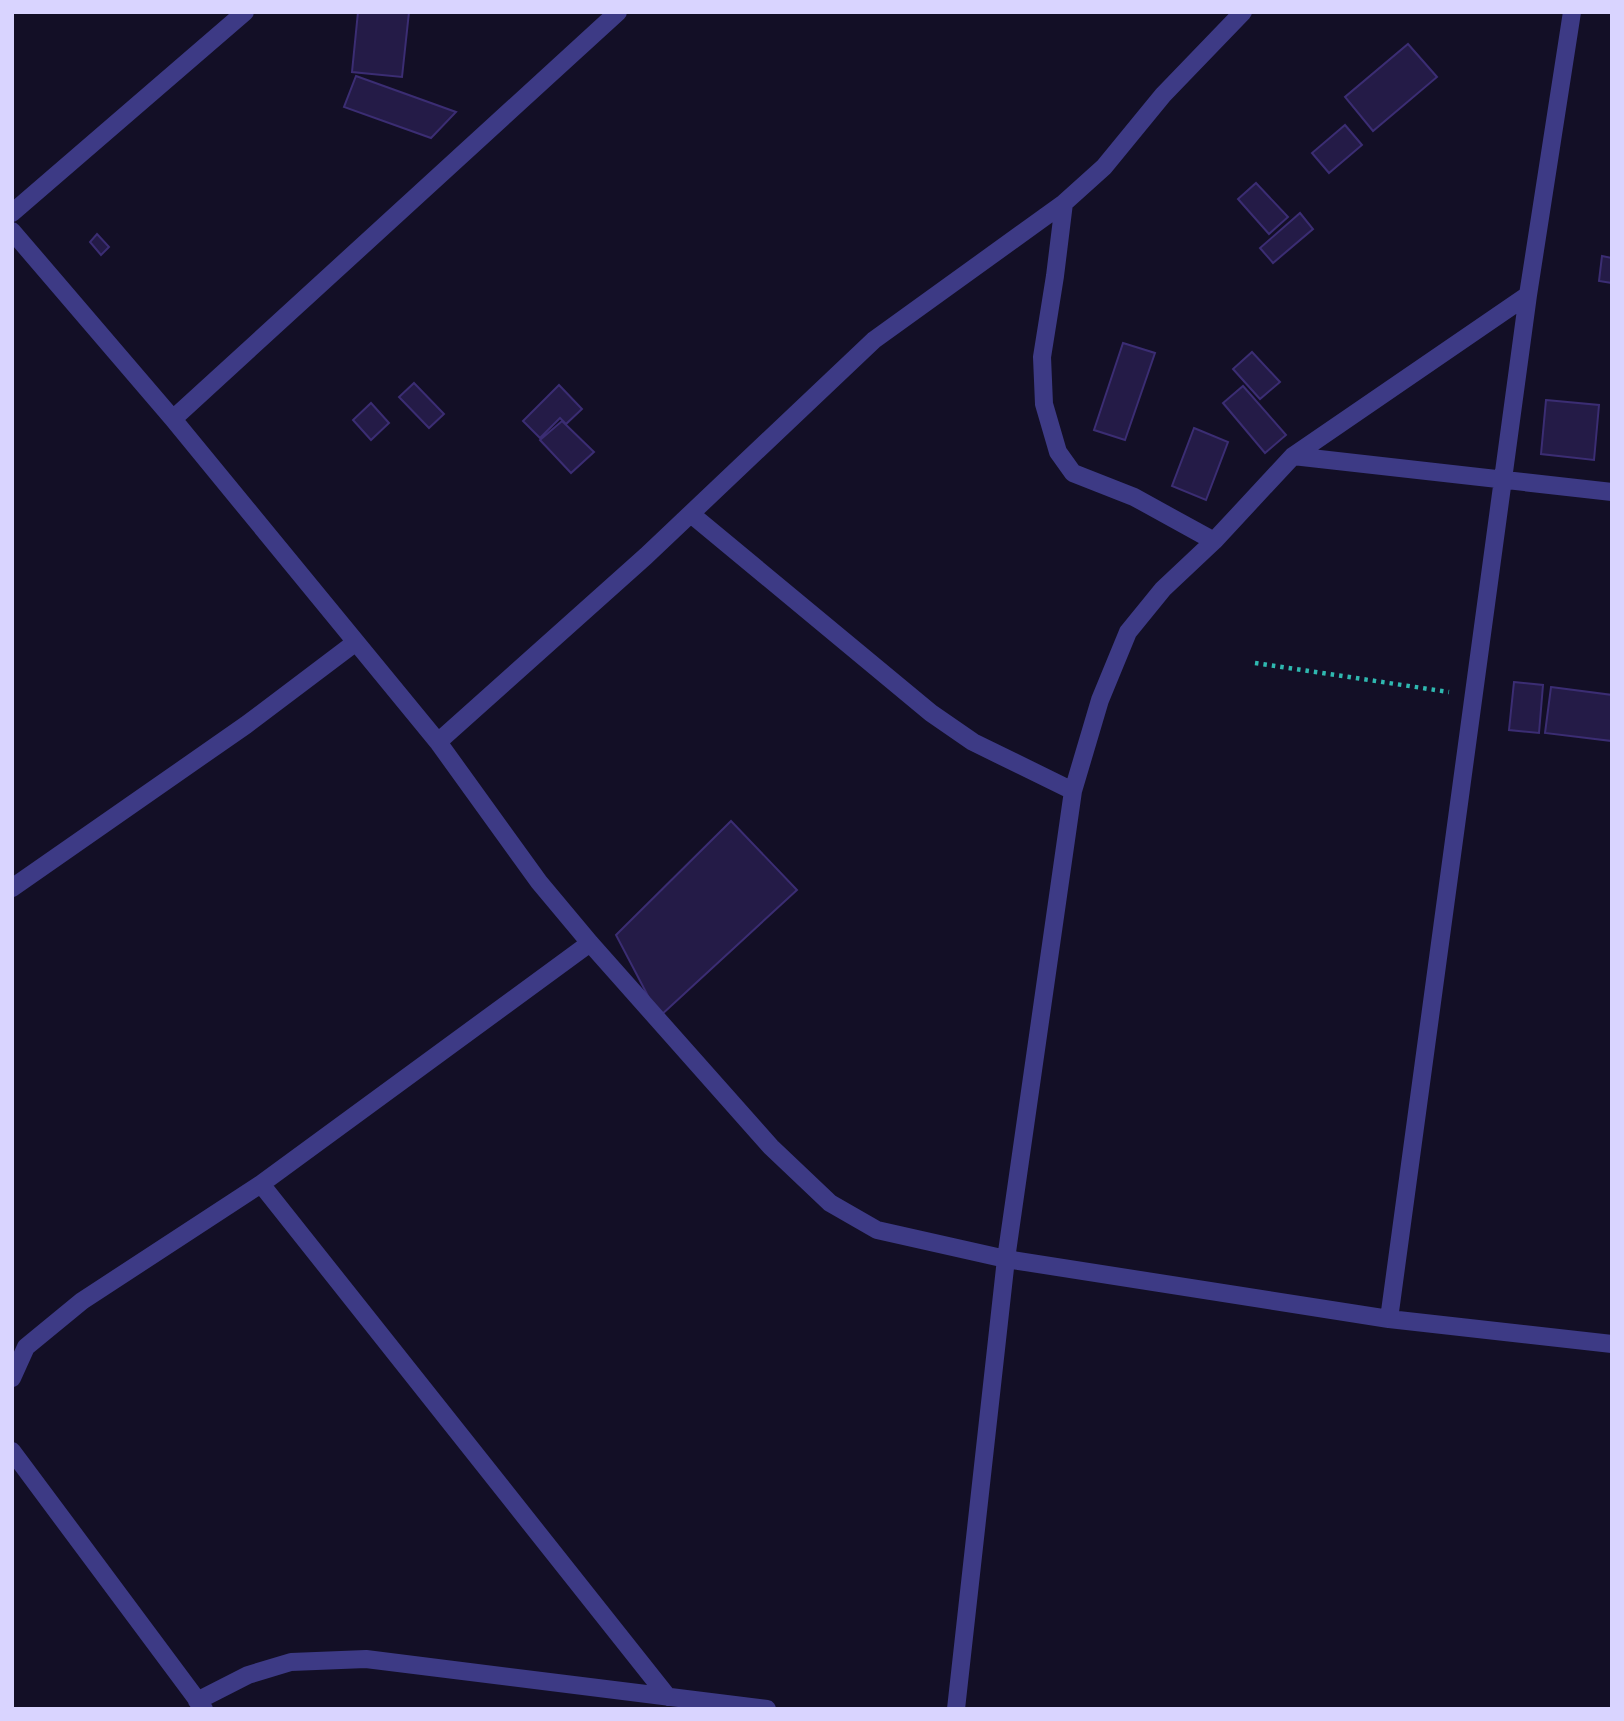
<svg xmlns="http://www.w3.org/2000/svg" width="1624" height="1721" font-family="Poppins,sans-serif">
<rect width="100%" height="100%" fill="#130f26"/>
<path fill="#241b47" stroke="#3b2d73" stroke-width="2" d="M358 12H409L402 77 352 72Z
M1408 44 1437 77 1373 131 1345 97Z
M356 76 456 112 431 138 344 107Z
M1345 125 1362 145 1329 173 1312 153Z
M1256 183 1288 217 1269 234 1238 199Z
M1300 213 1313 229 1273 263 1260 248Z
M97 234 109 247 101 255 90 242Z
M1602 256 1612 258V283L1599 281Z
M1123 343 1155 353 1125 440 1094 430Z
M1252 352 1280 382 1260 399 1233 369Z
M414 383 444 414 429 428 399 397Z
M559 385 582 409 566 424 560 418 540 438 523 421Z
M1243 386 1286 435 1265 453 1223 403Z
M1546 400 1599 405 1594 460 1541 454Z
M371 403 389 423 371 440 353 420Z
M562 421 594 452 571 473 540 440Z
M1194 428 1228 442 1206 500 1172 486Z
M1514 682 1543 685 1539 733 1509 730Z
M1551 687 1612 695V741L1545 733Z
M731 821 797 890 659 1017 616 935Z"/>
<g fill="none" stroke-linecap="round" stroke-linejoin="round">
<path stroke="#2fb8b0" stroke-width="4.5" stroke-dasharray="3.5 5" stroke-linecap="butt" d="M1255 663 1449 692"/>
<path stroke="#3d3a85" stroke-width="18" d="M1064 203 1055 276 1042 357 1044 404 1058 452 1073 473 1134 497 1214 541
M12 213 245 12
M12 231 173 419 438 742 539 882 590 943 771 1147 830 1203 877 1230 1006 1259 1389 1319 1612 1344
M173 419 618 12
M1293 456 1612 492
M691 514 931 713 973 742 1073 791
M438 742 646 556 874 340 1064 203 1104 167 1163 95 1243 12
M12 888 246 725 356 642
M261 1184 668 1697
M1389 1319 1528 295 1572 12
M12 1378 26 1347 82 1301 261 1184 590 943
M12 1451 204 1709
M197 1701 248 1675 291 1662 366 1659 767 1709
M956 1709 1006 1259 1073 791 1100 700 1128 632 1163 589 1214 541 1293 456 1528 295"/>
</g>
<rect width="1624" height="1721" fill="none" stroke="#d9d4ff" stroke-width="28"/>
</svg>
